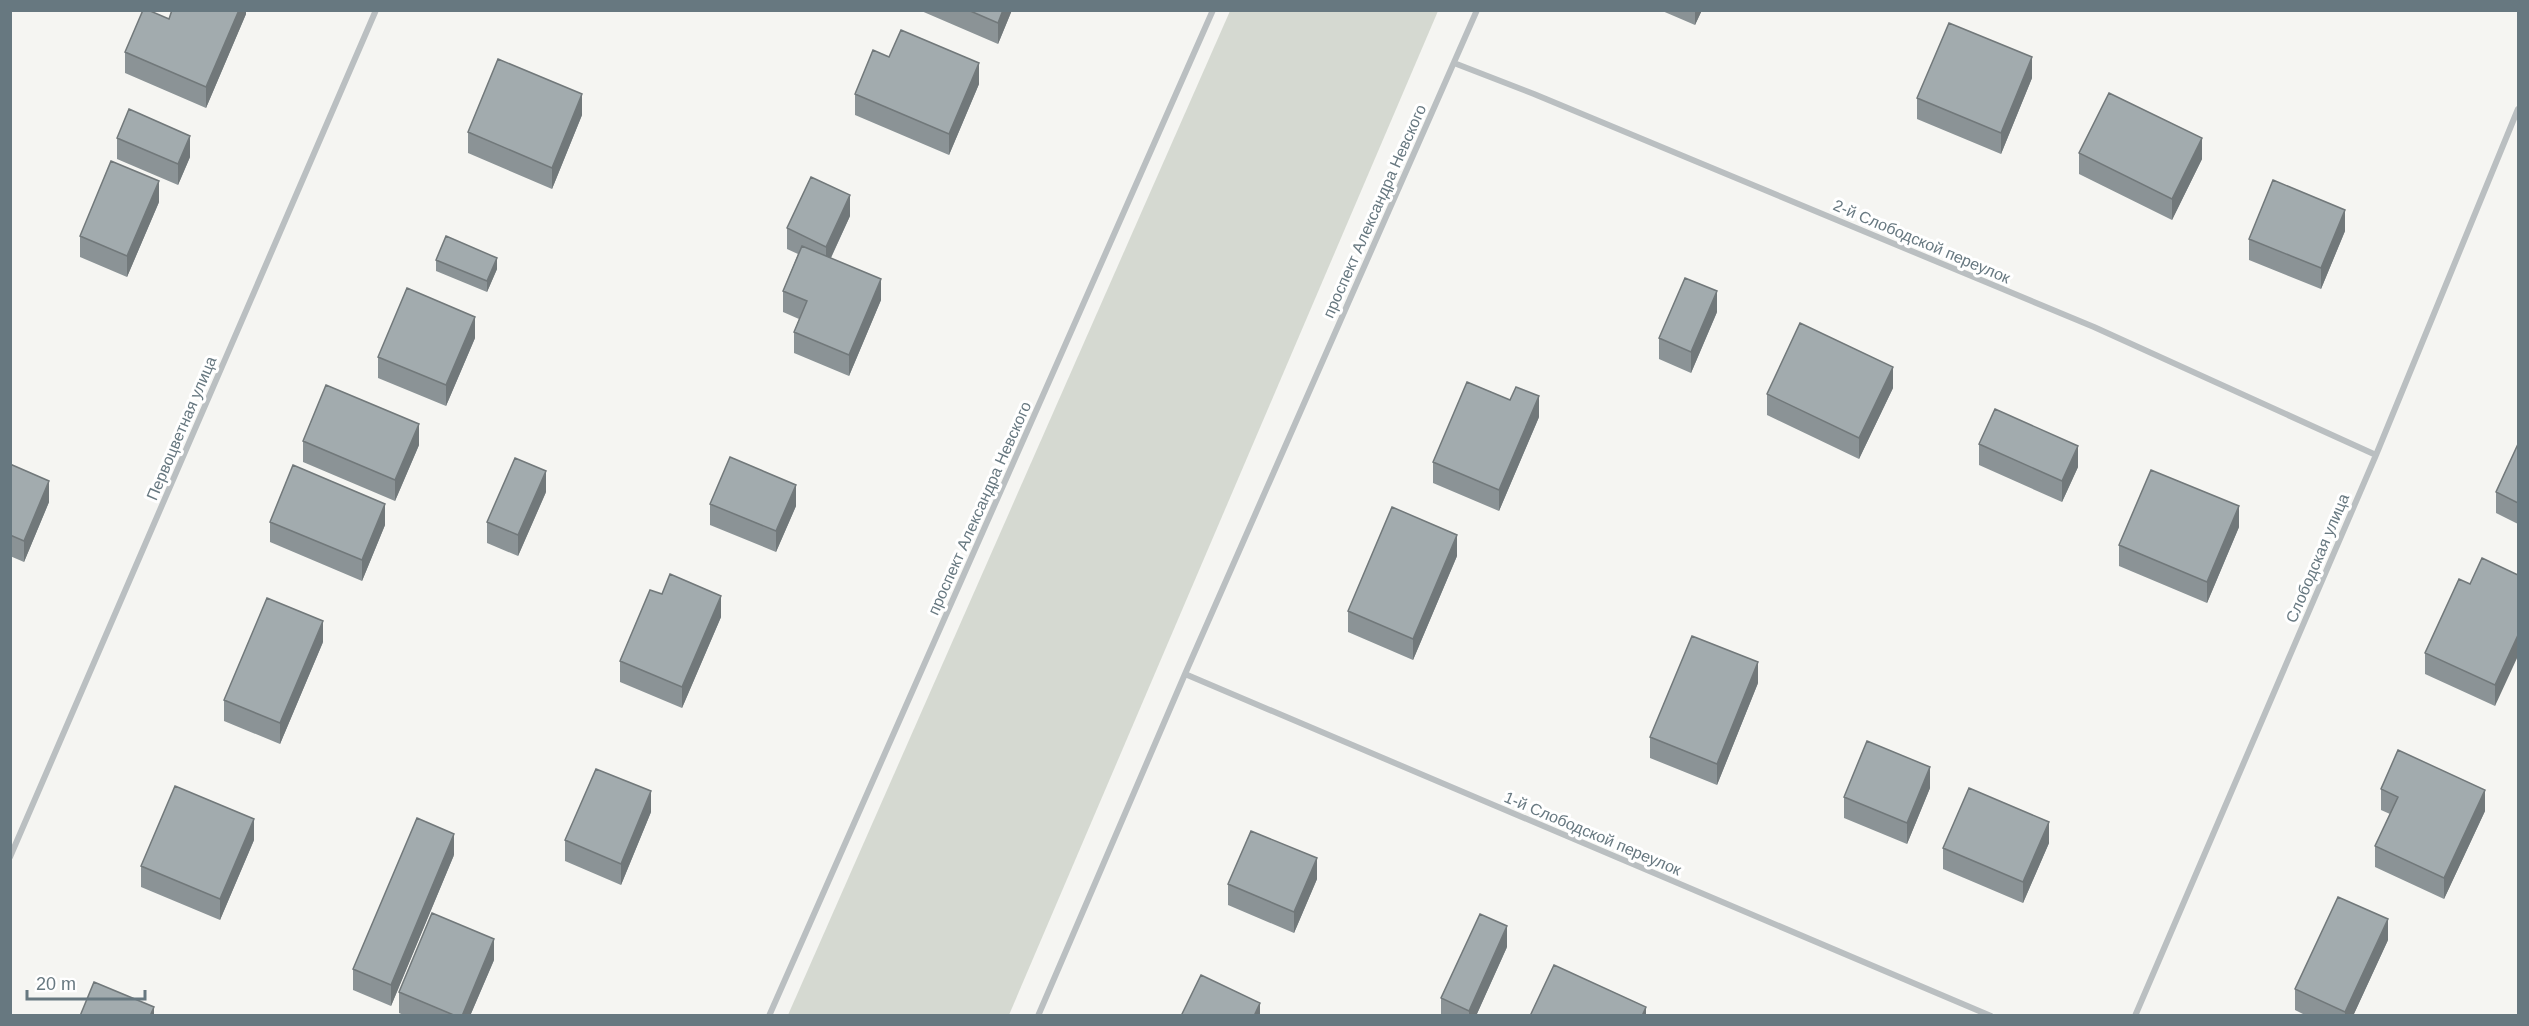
<svg xmlns="http://www.w3.org/2000/svg" width="2529" height="1026" font-family="Helvetica,sans-serif">
<rect width="100%" height="100%" fill="#f5f5f2"/>
<path fill="#d5d9d1" d="M1230 11H1438L1009 1015H788Z"/>
<g fill="none" stroke-linecap="round" stroke-linejoin="round">
<path stroke="#babfc1" stroke-width="6" d="M1454 63 1534 94 2094 327 2376 455
M1185 674 1991 1016
M10 857 376 10
M769 1016 1213 10
M1038 1016 1185 674 1477 10
M2135 1016 2376 455 2518 109"/>
</g>
<path fill="#8b9396" d="M246 10V14L206 108 125 73V52L169 19Z
M919 10H1012L998 44Z
M1660 10H1702L1695 25Z
M889 57 979 84 949 155 855 115V94Z
M2032 78 2001 154 1917 119V98Z
M582 115 552 189 468 153V132Z
M117 138 190 157 178 185 117 159Z
M2079 153 2202 159 2172 220 2079 174Z
M159 202 127 277 80 257V236Z
M850 216 831 258 881 300 849 376 794 353V332L799 319 783 312V291L798 254 787 249V228Z
M2345 231 2321 289 2249 260V239Z
M436 260 497 269 487 292 436 271Z
M1717 312 1691 373 1659 359V338Z
M475 338 446 406 378 378V357Z
M1893 388 1859 459 1767 415V394Z
M1539 417 1499 511 1433 483V462Z
M303 441 419 445 395 501 303 462Z
M1979 444 2078 467 2062 502 1979 465Z
M2518 444V524L2496 513V492Z
M10 464 49 502 24 562 10 556Z
M546 492 518 556 487 543V522Z
M710 504 796 506 776 552 710 525Z
M270 522 385 525 362 581 270 542Z
M2239 527 2207 603 2119 566V545Z
M1457 556 1413 660 1348 632V611Z
M2518 575 2495 706 2425 674V653Z
M662 594 721 617 682 708 620 682V661Z
M323 642 280 744 224 721V700Z
M1758 683 1717 785 1650 758V737Z
M1930 788 1907 844 1844 818V797Z
M2381 789 2485 811 2444 899 2375 867V846L2390 814 2381 810Z
M651 812 621 885 565 861V840Z
M254 840 220 920 141 887V866Z
M2049 843 2023 903 1943 869V848Z
M454 855 391 1006 353 990V969Z
M1317 879 1294 933 1228 905V884Z
M2388 940 2353 1016H2307L2295 1010V989Z
M1507 947 1476 1016H1441V998Z
M494 960 470 1016H406L399 1013V992Z"/>
<path fill="#71787a" d="M239 10H246V14L206 108V87Z
M1003 10H1012L998 44V23Z
M1695 10H1702L1695 25Z
M2032 57V78L2001 154V133Z
M979 63V84L949 155V134Z
M582 94V115L552 189V168Z
M190 136V157L178 185V164Z
M2202 138V159L2172 220V199Z
M159 181V202L127 277V256Z
M850 195V216L826 268V247Z
M2345 210V231L2321 289V268Z
M497 258V269L487 292V281Z
M881 279V300L849 376V355Z
M1717 291V312L1691 373V352Z
M475 317V338L446 406V385Z
M1893 367V388L1859 459V438Z
M1539 396V417L1499 511V490Z
M419 424V445L395 501V480Z
M2078 446V467L2062 502V481Z
M546 471V492L518 556V535Z
M49 481V502L24 562V541Z
M796 485V506L776 552V531Z
M385 504V525L362 581V560Z
M2239 506V527L2207 603V582Z
M1457 535V556L1413 660V639Z
M721 596V617L682 708V687Z
M323 621V642L280 744V723Z
M2518 635V656L2495 706V685Z
M1758 662V683L1717 785V764Z
M1930 767V788L1907 844V823Z
M2485 790V811L2444 899V878Z
M651 791V812L621 885V864Z
M254 819V840L220 920V899Z
M2049 822V843L2023 903V882Z
M454 834V855L391 1006V985Z
M1317 858V879L1294 933V912Z
M2388 919V940L2353 1016H2345V1012Z
M1507 926V947L1476 1016H1469V1011Z
M494 939V960L470 1016H462Z
M1260 1003V1016H1254Z
M154 1007V1016H150Z
M1646 1007V1016H1642Z"/>
<path fill="#a2abae" stroke="#71787a" stroke-width="1.5" d="M143 10H148L169 19 172 10H239L206 87 125 52Z
M968 10H1003L998 23Z
M1949 23 2032 57 2001 133 1917 98Z
M901 30 979 63 949 134 855 94 873 50 889 57Z
M498 59 582 94 552 168 468 132Z
M2109 93 2202 138 2172 199 2079 153Z
M129 109 190 136 178 164 117 138Z
M111 161 159 181 127 256 80 236Z
M811 177 850 195 826 247 787 228Z
M2273 180 2345 210 2321 268 2249 239Z
M446 236 497 258 487 281 436 260Z
M802 246 881 279 849 355 794 332 807 301 783 291Z
M1685 278 1717 291 1691 352 1659 338Z
M407 288 475 317 446 385 378 357Z
M1800 323 1893 367 1859 438 1767 394Z
M1467 382 1510 400 1516 387 1539 396 1499 490 1433 462Z
M326 385 419 424 395 480 303 441Z
M1995 409 2078 446 2062 481 1979 444Z
M2518 444V503L2496 492Z
M730 457 796 485 776 531 710 504Z
M515 458 546 471 518 535 487 522Z
M10 464 49 481 24 541 10 535Z
M293 465 385 504 362 560 270 522Z
M2151 470 2239 506 2207 582 2119 545Z
M1392 507 1457 535 1413 639 1348 611Z
M2482 558 2518 575V635L2495 685 2425 653 2459 579 2470 584Z
M670 574 721 596 682 687 620 661 650 590 662 594Z
M267 598 323 621 280 723 224 700Z
M1692 636 1758 662 1717 764 1650 737Z
M1867 741 1930 767 1907 823 1844 797Z
M2398 750 2485 790 2444 878 2375 846 2398 797 2381 789Z
M596 769 651 791 621 864 565 840Z
M175 786 254 819 220 899 141 866Z
M1969 788 2049 822 2023 882 1943 848Z
M417 818 454 834 391 985 353 969Z
M1251 831 1317 858 1294 912 1228 884Z
M2338 897 2388 919 2345 1012 2295 989Z
M432 913 494 939 462 1016H456L399 992Z
M1480 914 1507 926 1469 1011 1441 998Z
M1554 965 1646 1007 1642 1016H1530Z
M1201 975 1260 1003 1254 1016H1185L1182 1014Z
M94 982 154 1007 150 1016H80Z"/>
<g text-anchor="middle" stroke-width="6" stroke-linejoin="round" paint-order="stroke">
<g font-size="16" fill="#677880" stroke="#fff">
<text transform="translate(1374 211) rotate(-66)" y="6">проспект Александра Невского</text>
<text transform="translate(1922 241) rotate(23)" y="6">2-й Слободской переулок</text>
<text transform="translate(181 428) rotate(-67)" y="6">Первоцветная улица</text>
<text transform="translate(979 508) rotate(-66)" y="6">проспект Александра Невского</text>
<text transform="translate(2317 558) rotate(-67)" y="6">Слободская улица</text>
<text transform="translate(1593 833) rotate(23)" y="6">1-й Слободской переулок</text>
</g>
</g>
<rect width="2529" height="1026" fill="none" stroke="#677880" stroke-width="24"/>
<path d="M27 990v9h118v-9" fill="none" stroke="#677880" stroke-width="3"/>
<text x="36" y="990" font-size="18" fill="#677880" stroke="#ffffff" stroke-width="4.5" paint-order="stroke">20 m</text>
</svg>
